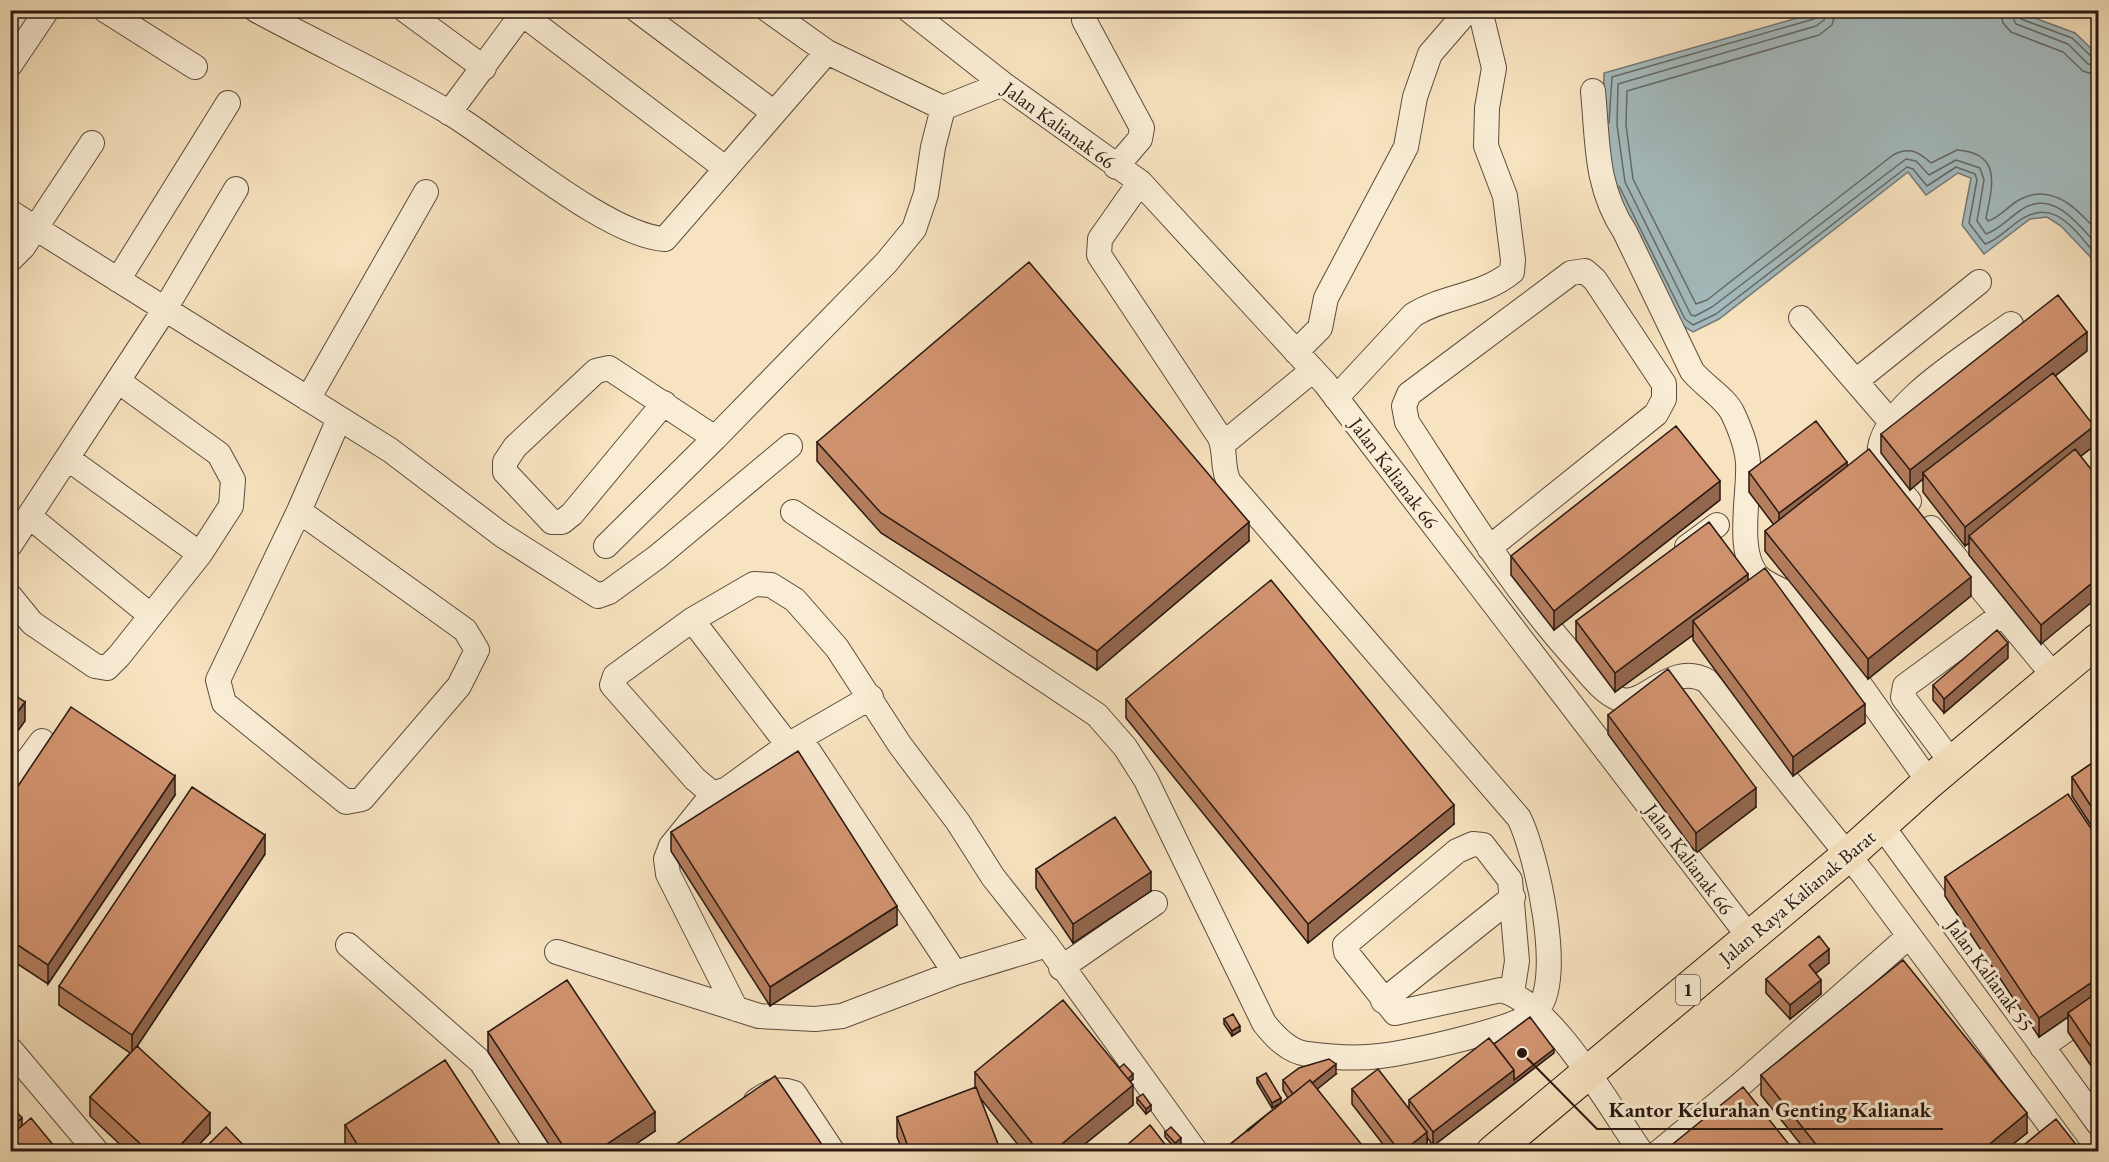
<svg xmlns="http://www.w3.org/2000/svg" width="2109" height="1162" font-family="'EB Garamond',serif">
<rect width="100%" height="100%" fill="#f7e3bf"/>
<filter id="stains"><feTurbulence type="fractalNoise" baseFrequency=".00333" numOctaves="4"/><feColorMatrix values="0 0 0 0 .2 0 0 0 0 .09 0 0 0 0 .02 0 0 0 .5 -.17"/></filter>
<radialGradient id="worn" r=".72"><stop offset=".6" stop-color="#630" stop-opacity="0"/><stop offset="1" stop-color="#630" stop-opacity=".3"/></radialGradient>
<path fill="#a4bbbe" stroke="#737a79" stroke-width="1.5" d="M1822 11H2016L2075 33 2098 55V265L2061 226 2047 217 2030 219 1984 254 1962 225 1971 178 1958 173 1926 195 1908 172 1719 319 1693 332 1680 324 1612 186 1603 126 1604 73Z"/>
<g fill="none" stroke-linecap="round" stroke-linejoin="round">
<path stroke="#666a68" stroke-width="1.5" d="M1827 10 1824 20 1816 26 1618 84 1617 125 1625 182 1691 315 1695 316 1712 307 1906 159 1916 161 1929 175 1956 160 1980 168 1984 180 1977 221 1986 234C1999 230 2010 217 2021 210 2053 188 2079 225 2098 246
M1836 10 1832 25 1819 35 1627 91 1626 125 1633 179 1696 304 1707 300 1893 155C1909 146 1919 152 1931 163L1957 150C2003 153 1992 187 1986 218L1988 221C1999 218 2008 206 2019 200 2052 181 2078 210 2098 232
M2000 10 2003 23 2011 32 2063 52 2083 71 2098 76
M2009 10 2016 24 2068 44 2088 64 2098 66
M2017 10 2021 19 2072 38 2093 58 2098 59
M1609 123 1612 77 1814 19 1819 10
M1619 186 1685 319 1693 325 1716 314 1907 167 1913 169 1927 186 1956 167 1975 174 1977 180 1969 223 1985 244C1996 241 2006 230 2016 223 2054 194 2074 230 2098 257"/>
<defs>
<path id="minor" d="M105 10 195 67
M256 10C320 45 388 76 450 113 503 145 608 236 665 239L827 52
M405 10 484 68
M517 10 725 168
M637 10 773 112
M768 10 827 52 943 108
M909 10 1003 84 1140 182 1325 383 1750 938
M1084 20 1142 128 1140 139 1116 167
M10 65 47 10
M1593 91C1598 144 1595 186 1625 232L1692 371C1704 386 1726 398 1733 414 1740 429 1747 446 1748 463 1750 494 1734 557 1761 579 1773 588 1789 592 1801 602L1929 782
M449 113 525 10
M10 212 390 450 502 535 598 596 609 592 657 557 790 446
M10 260 23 247 92 143
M118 280 228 103
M1801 318 1890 421
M1296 352 1320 328 1326 298 1406 147 1415 97 1430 54 1468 10
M1856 381 1979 282
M1336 398 1413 315C1445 295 1481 297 1512 272L1513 260 1505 196 1486 146 1487 108 1494 68 1480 10
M308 399 426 192
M664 403 572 514 562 522H552L505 472V462L515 447 596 371 609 368 715 438 886 263 914 229 926 194 933 147 943 108 1003 84
M1223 444 1313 370
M67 458 200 554
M1909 501C1900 491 1882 472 1880 459 1871 411 1977 349 2011 324
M299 511 465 630 477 650 459 686 362 799 346 802 224 703 218 680 299 511 339 419
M793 512 1097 715 1125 747 1146 780 1264 1023C1275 1037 1289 1052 1307 1054 1329 1057 1358 1059 1380 1056 1410 1052 1516 1030 1536 1011 1566 982 1536 852 1519 818L1229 482C1221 467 1227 451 1219 436L1099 255 1100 239 1140 182
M30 517 150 615
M1931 528 2054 676
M10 545 165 309 236 189
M606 546 715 438
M1687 547 1717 525
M1489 548 1656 414 1664 399V384L1595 280 1585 271 1571 273 1409 394 1404 406 1407 422C1460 503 1511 587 1576 659 1589 673 1601 691 1619 699 1644 710 1670 660 1707 681L1864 875 2070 1152
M10 596 32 623 95 666 107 668 119 656 200 554 231 506 233 480 219 454 118 381
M692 620 754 584 771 585 795 600 837 648 900 745 958 822 993 877 1047 945 1196 1152
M800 738 955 973
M1952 763 1903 697 1905 686 2003 614
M10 784 42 741
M713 794 695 779 612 685 615 676 692 620 788 745
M1882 826 2098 1123
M348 945 481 1062 540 1152
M557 952 759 1016 815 1019 842 1016 955 973 1047 945
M1061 968 1155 903
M1512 993 1517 961 1510 880 1483 845 1473 844 1457 851 1345 945 1346 952 1395 1013 1501 990C1553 1004 1610 1108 1641 1152
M1383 1001 1513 897
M736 1009 668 874 666 859 671 846 713 794 727 789 788 745 871 697
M2042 1047 2098 1007
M10 1049 97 1152
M756 1101C769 1092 778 1087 794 1093L833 1152
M1659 1152 1740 1085 1908 937"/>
<path id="highway" d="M1493 1152 1847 856 1929 782 2098 640"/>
</defs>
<use href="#minor" stroke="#5c4b3d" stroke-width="26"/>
<use href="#highway" stroke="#291812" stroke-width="35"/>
<use href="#minor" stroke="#faedd5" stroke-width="24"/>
<use href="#highway" stroke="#f7e3bf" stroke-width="33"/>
</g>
<path fill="#b47e5f" stroke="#291812" stroke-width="1.5" d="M2087 351 2055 376 2094 446 2081 456 2041 644 1969 555V543L1965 546 1923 492V479L1910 490 1881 453V434Z
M817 442 1249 541 1097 670 881 533 817 461Z
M1847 466 1971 596 1868 679 1765 551V531L1774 525 1749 492V472Z
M1720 500 1554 630 1511 575V556Z
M1748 580 1865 723 1793 776 1693 640V635L1615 692 1576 640V621Z
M2008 658 1944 713 1933 700V685Z
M1126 699 1454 824 1308 943 1126 718Z
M1608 715 1756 807 1696 853 1608 734Z
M2098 759V836L2072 796V777Z
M175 795 48 984 10 959V798Z
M671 832 897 925 770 1006 671 851Z
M2098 839V1076L2068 1032V1017L2039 1037 1945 896V877Z
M265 854 137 1046 210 1133 192 1152H128L90 1116V1097L130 1053 59 1005V986Z
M1036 869 1151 891 1073 943 1036 888Z
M1829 963 1816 973 1821 994 1790 1019 1766 993V979Z
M1224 1019 1240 1031 1232 1036 1224 1024Z
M488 1032 655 1131 624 1152H554L488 1052Z
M1554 1053 1433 1146 1427 1137V1146L1420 1152H1389L1352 1104V1089L1409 1109V1100Z
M1119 1068 1133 1079 1130 1082 1133 1105 1075 1152H1024L980 1098 1001 1152H903L897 1137V1117L975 1088V1072Z
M1336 1074 1317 1089 1362 1152H1228V1146L1288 1098 1283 1090V1080Z
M1761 1075 2027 1133 2003 1152H1807L1761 1095Z
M1257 1078 1281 1098 1272 1108 1257 1083Z
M1137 1098 1151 1110 1146 1114 1137 1103Z
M345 1125 505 1152H350L345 1144Z
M1165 1132 1181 1143 1175 1148 1165 1137Z"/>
<path fill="#92674e" stroke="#291812" stroke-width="1.5" d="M2087 332V351L1926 477 1923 473V479L1910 490V470Z
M2094 426V446L1972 540 1969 536V543L1965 546V527Z
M1847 462V481L1779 532V513Z
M1720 481V500L1554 630V611Z
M1249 522V541L1097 670V651Z
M1748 574V593L1693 621V635L1615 692V673Z
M1971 577V596L1868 679V659Z
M2098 578V597L2041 644V625Z
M2008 643V658L1944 713V699Z
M25 702V721L10 742V722Z
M1865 704V723L1793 776V757Z
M175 776V795L48 984V965Z
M1756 788V807L1696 853V833Z
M1454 805V824L1308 943V924Z
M265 835V854L132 1054V1035Z
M1151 872V891L1073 943V924Z
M897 906V925L770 1006V987Z
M1829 949V963L1809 979V965Z
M2098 978V997L2068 1013V1017L2039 1037V1018Z
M1821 980V994L1790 1019V1005Z
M1240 1026V1031L1232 1036V1031Z
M1554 1049V1053L1433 1146V1132L1514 1070Z
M1336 1064V1074L1295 1107V1097Z
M1133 1074V1079L1125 1085V1081Z
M1133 1085V1105L1075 1152H1052Z
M1281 1098V1103L1272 1108V1103Z
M1151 1105V1110L1146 1114V1109Z
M655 1112V1131L624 1152H595Z
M210 1113V1133L192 1152H174Z
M2027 1113V1133L2003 1152H1980Z
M22 1118V1137L10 1146V1127Z
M1427 1132V1146L1420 1152H1402Z
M1181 1138V1143L1175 1148V1143Z
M1362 1145V1152H1353Z"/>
<path fill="#d1936f" stroke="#291812" stroke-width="1.5" d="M1029 262 1249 522 1097 651 881 513 817 442Z
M2058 295 2087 332 1910 470 1881 434Z
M2053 373 2094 426 1965 527 1923 473Z
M1816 421 1847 462 1779 513 1749 472Z
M1676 426 1720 481 1554 611 1511 556Z
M1869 449 1971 577 1868 659 1765 531Z
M2075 449 2098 478V578L2041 625 1969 536Z
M1709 522 1748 574 1615 673 1576 621Z
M1765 568 1865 704 1793 757 1693 621Z
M1271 580 1454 805 1308 924 1126 699Z
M1997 630 2008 643 1944 699 1933 685Z
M1668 669 1756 788 1696 833 1608 715Z
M10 692 25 702 10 722Z
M71 707 175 776 48 965 10 940V798Z
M798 751 897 906 770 987 671 832Z
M2098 759V817L2072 777Z
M192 787 265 835 132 1035 59 986Z
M2068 794 2098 839V978L2039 1018 1945 877Z
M1115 817 1151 872 1073 924 1036 869Z
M1819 936 1829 949 1809 965 1821 980 1790 1005 1766 979Z
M1903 960 2027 1113 1980 1152H1822L1761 1075Z
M567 980 655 1112 595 1152H567L488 1032Z
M2098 992V1057L2068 1013Z
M1063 1000 1133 1085 1052 1152H1039L975 1072Z
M1233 1014 1240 1026 1232 1031 1224 1019Z
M1530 1017 1554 1049 1514 1080V1070L1494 1044Z
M1489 1038 1514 1070 1433 1132 1409 1100Z
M137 1046 210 1113 174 1152H149L90 1097Z
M1329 1059 1336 1064 1312 1083 1310 1080 1293 1094 1283 1080 1299 1068Z
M445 1060 505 1152H362L345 1125Z
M1124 1064 1133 1074 1128 1079 1119 1068Z
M1378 1069 1427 1132 1402 1152H1400L1352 1089Z
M1266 1073 1281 1098 1272 1103 1257 1078Z
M775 1076 827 1152H665Z
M1310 1080 1362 1145 1353 1152H1232L1228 1146Z
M976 1087 1001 1152H910L897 1117Z
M1743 1087 1795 1152H1663Z
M1143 1094 1151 1105 1146 1109 1137 1098Z
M10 1104 22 1118 10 1127Z
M1271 1111 1248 1131 1247 1130Z
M31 1118 59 1152H10V1136Z
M2056 1119 2082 1152H2015Z
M1150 1125 1171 1152H1119Z
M226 1127 250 1152H201Z
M1171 1127 1181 1138 1175 1143 1165 1132Z
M1381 1144 1387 1152H1371Z"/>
<g text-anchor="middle" stroke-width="6" stroke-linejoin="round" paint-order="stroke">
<rect fill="#faedd5" stroke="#68584c" stroke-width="1.5" x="1676" y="975" width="24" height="30" rx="4.5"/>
<g font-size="18" font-weight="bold" fill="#291812">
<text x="1688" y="996">1</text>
</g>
<g font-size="20" fill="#291812" stroke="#faedd5">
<text transform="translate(1059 125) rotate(36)" y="7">Jalan Kalianak 66</text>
<text transform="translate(1394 473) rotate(53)" y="7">Jalan Kalianak 66</text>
<text transform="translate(1689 859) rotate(53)" y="7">Jalan Kalianak 66</text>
<text transform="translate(1797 897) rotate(-40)" y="7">Jalan Raya Kalianak Barat</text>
<text transform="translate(1990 975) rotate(54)" y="7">Jalan Kalianak 55</text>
</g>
</g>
<path fill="none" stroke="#291812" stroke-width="2" d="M1522 1053L1597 1129H1943"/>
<circle fill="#291812" stroke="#faedd5" stroke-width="2" cx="1522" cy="1053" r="6"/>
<g font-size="21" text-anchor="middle" font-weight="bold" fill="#291812" stroke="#faedd5" stroke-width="6" stroke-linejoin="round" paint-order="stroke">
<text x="1770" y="1117">Kantor Kelurahan Genting Kalianak</text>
</g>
<rect width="2109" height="1162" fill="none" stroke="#f7e3bf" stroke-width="36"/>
<rect x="12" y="12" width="2085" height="1138" fill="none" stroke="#291812" stroke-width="3"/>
<rect x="18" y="18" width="2073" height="1126" fill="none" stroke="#291812" stroke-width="1.5"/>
<rect width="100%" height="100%" filter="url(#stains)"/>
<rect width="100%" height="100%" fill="url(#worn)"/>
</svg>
